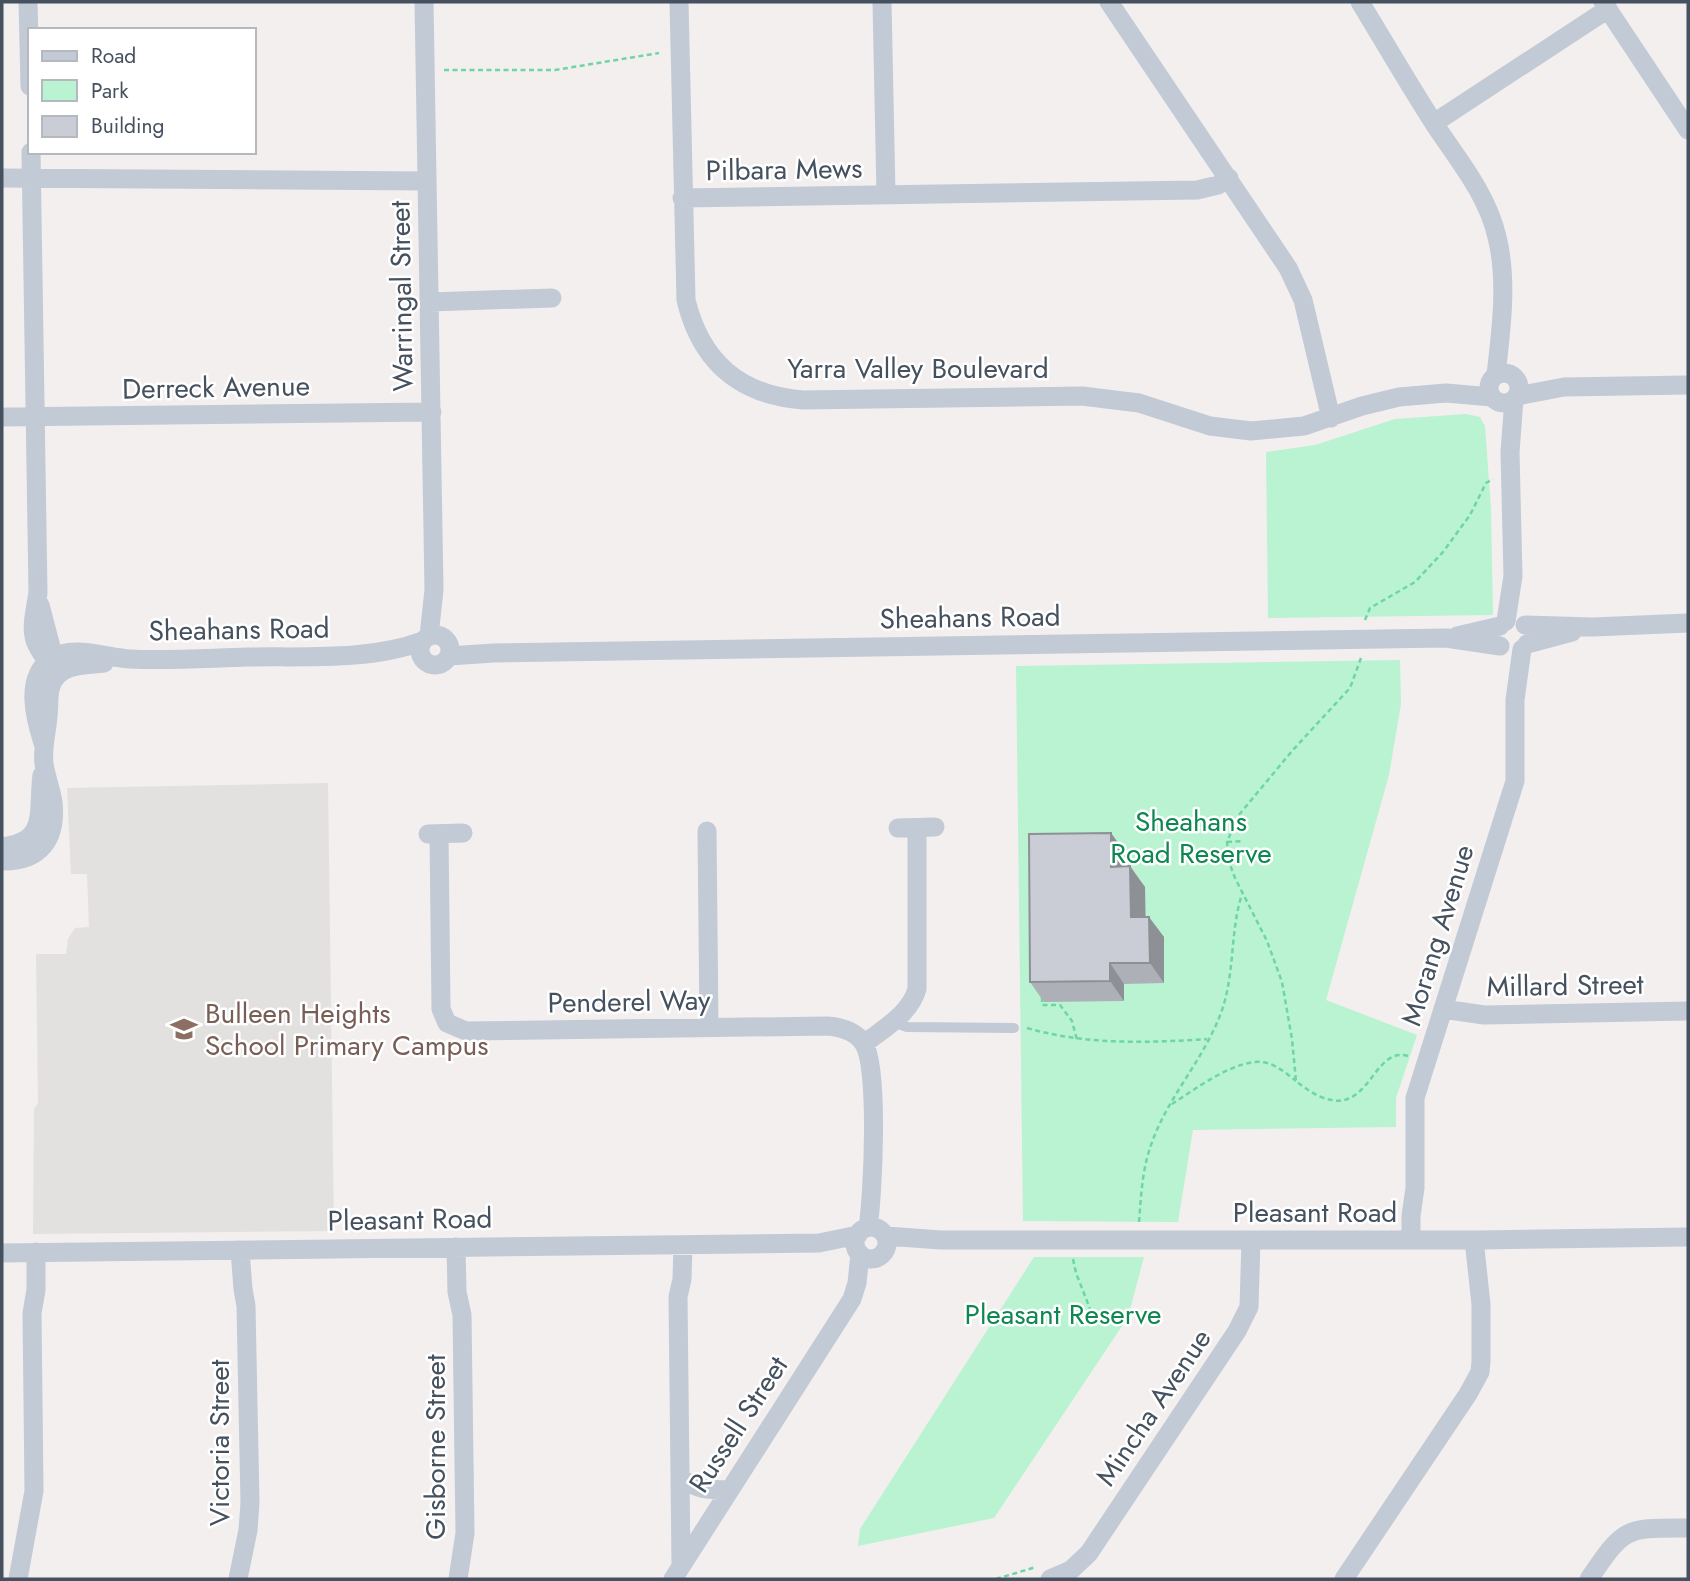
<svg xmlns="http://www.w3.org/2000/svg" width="1690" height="1581" font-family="Jost,sans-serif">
<rect width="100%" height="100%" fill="#f2efee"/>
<path fill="#e3e0e0" d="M328 783 334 1231 33 1234 34 1109 38 1103 36 954H66L68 939 75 928 89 927 87 874H71L67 788Z"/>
<path fill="#b9f3d2" d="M1466 414 1480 417 1485 426 1491 509 1493 615 1268 618 1266 452 1315 445 1395 419Z
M1400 660 1401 704 1389 775 1326 1000 1417 1035 1396 1098V1127L1193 1130 1178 1222 1023 1221 1016 666Z
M1034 1257H1144L1128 1317 994 1518 858 1546 860 1529Z"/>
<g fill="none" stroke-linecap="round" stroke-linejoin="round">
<path stroke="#6dd5a6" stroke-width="2.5" stroke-dasharray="5 3.5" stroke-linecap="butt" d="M444 70H555L659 53
M1365 620 1370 608 1415 582 1443 552 1470 515 1486 483 1493 479
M1361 658 1350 688 1292 751 1238 816 1227 842 1229 862 1235 878 1267 941 1282 982 1292 1039 1296 1081C1370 1141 1367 1044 1408 1056
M1227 842 1243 841
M1042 997V1005H1060L1072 1021 1077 1040
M1027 1028C1086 1045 1146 1043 1207 1039
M1172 1104C1194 1090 1240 1055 1267 1063 1278 1066 1287 1074 1296 1081
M1139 1222C1141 1197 1142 1172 1150 1148 1166 1098 1205 1059 1222 1010 1235 972 1230 931 1242 894
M1073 1259 1076 1273 1094 1319
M996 1579 1036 1567"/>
<path stroke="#c1cad5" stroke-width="10" d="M893 1022 907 1027 1014 1028"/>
<path stroke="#c1cad5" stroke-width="19" d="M28 2 30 86
M424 2 434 590 429 636
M679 2 686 300C701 362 740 395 803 400L1082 396 1139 403 1210 426 1251 431 1304 426 1362 406 1399 397 1446 393 1492 397
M882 2 886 195
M1109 2 1288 268 1303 300 1331 418
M1360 2C1385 43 1409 85 1435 125 1459 161 1487 194 1497 237 1508 281 1501 331 1496 375
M1603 2 1688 130
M1434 123 1608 9
M31 152 38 593C30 638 29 639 58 674
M2 178 427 181
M682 198 1197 190 1218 185 1229 178
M429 302 552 298
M1489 388a15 15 0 1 1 30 0a15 15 0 1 1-30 0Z
M1517 396 1564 387 1688 385
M2 417 432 412
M40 605 57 670
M1506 621 1513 576 1510 452 1514 399
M1525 625 1593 627 1688 623
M420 650a15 15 0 1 1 30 0a15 15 0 1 1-30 0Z
M1457 636 1500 626
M1527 644 1572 632
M449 656 494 653 1446 638 1500 646
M43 743C35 718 24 678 51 659 72 644 107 658 130 659 169 661 209 658 248 657 304 656 370 661 423 641
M898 828 935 827
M707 831 709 1027
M428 834 463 833
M439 834 441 1009 447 1023 466 1031 827 1026C841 1027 856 1031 864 1044 879 1068 873 1196 868 1227
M2 847C49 841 37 813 42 775
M2 861C40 862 57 839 53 802 51 789 46 777 44 764 42 747 47 732 48 716 50 701 46 686 58 675 68 664 90 665 104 663
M1443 1009 1484 1015 1688 1011
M864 1044C884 1028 910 1014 917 989V828
M855 1243a16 16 0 1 1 32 0a16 16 0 1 1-32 0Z
M886 1236 941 1240H1480L1688 1237
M1411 1240V1216L1415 1188V1098L1515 781V700L1522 649
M456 1247 457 1292 462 1315 465 1533 458 1579
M2 1253 819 1243 858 1235
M680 1477C696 1490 709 1490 729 1490
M681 1565 678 1297 682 1279 683 1245
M18 1579 34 1491 32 1313 36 1290V1252
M238 1579 248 1530 250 1503 246 1306 243 1289 240 1250
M673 1579 852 1299 857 1283 860 1254
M1050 1579 1071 1570 1089 1553 1237 1331 1249 1307 1251 1240
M1344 1579 1468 1394 1480 1372 1481 1361V1304L1474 1240
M1589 1579C1625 1526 1625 1528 1688 1528"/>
</g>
<path fill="#aeb0b7" d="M1111 833 1126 854V867L1145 887V917L1164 937V983L1124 984V1001L1044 1002 1030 982Z"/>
<path fill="#8d9095" d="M1111 833 1126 854 1125 887 1111 867Z
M1130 866 1145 887 1146 938 1131 917Z
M1149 917 1164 937V983L1150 963Z
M1110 963 1124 984V1001L1110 981Z"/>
<path fill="#cacdd5" stroke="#8d9095" stroke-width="2" d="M1111 833V867L1130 866 1131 917H1149L1150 963H1110V981L1030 982 1029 834Z"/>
<defs>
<symbol id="school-bare" viewBox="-9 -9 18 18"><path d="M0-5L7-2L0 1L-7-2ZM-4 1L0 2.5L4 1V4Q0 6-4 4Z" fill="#8d6e63" stroke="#fff" stroke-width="2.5" paint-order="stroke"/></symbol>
</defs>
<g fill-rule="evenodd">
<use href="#school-bare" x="165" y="1010" width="38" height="38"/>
</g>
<g text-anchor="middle" stroke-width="5" stroke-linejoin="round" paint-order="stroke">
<g font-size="28" fill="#45515e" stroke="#fff">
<text transform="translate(784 169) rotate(-1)" y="10">Pilbara Mews</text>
<text transform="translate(401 296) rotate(-91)" y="10">Warringal Street</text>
<text x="918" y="378">Yarra Valley Boulevard</text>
<text transform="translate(216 387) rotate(-1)" y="10">Derreck Avenue</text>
<text transform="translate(970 617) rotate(-1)" y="10">Sheahans Road</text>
<text transform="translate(239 629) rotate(-1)" y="10">Sheahans Road</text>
<text transform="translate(1437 935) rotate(-73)" y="10">Morang Avenue</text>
<text transform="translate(1565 985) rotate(-1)" y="10">Millard Street</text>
<text transform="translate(629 1001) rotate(-1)" y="10">Penderel Way</text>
<text x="1315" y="1222">Pleasant Road</text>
<text transform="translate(410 1219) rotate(-1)" y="10">Pleasant Road</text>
<text transform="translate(1153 1407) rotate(-56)" y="10">Mincha Avenue</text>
<text transform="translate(738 1424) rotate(-57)" y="10">Russell Street</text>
<text transform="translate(219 1443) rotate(-90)" y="10">Victoria Street</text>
<text transform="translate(435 1447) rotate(-90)" y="10">Gisborne Street</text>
</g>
<g font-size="28" fill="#0e8750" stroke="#fff">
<text x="1191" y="831">Sheahans<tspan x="1191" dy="32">Road Reserve</tspan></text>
<text x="1063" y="1324">Pleasant Reserve</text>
</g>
<g font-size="28" fill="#785e54" stroke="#fff" text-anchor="start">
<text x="205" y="1023">Bulleen Heights<tspan x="205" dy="32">School Primary Campus</tspan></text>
</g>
</g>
<rect width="1690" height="1581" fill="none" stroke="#45515e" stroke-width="7"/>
<rect x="28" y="28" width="228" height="126" fill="#ffffff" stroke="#b5b9bf" stroke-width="2"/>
<rect x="42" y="51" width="35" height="10" fill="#c1cad5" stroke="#b5b9bf" stroke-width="2"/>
<text x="91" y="63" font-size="21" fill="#45515e">Road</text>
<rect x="42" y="80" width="35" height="21" fill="#b9f3d2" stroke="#b5b9bf" stroke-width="2"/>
<text x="91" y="98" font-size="21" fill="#45515e">Park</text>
<rect x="42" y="116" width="35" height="21" fill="#cacdd5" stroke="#b5b9bf" stroke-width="2"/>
<text x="91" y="133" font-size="21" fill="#45515e">Building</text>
</svg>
